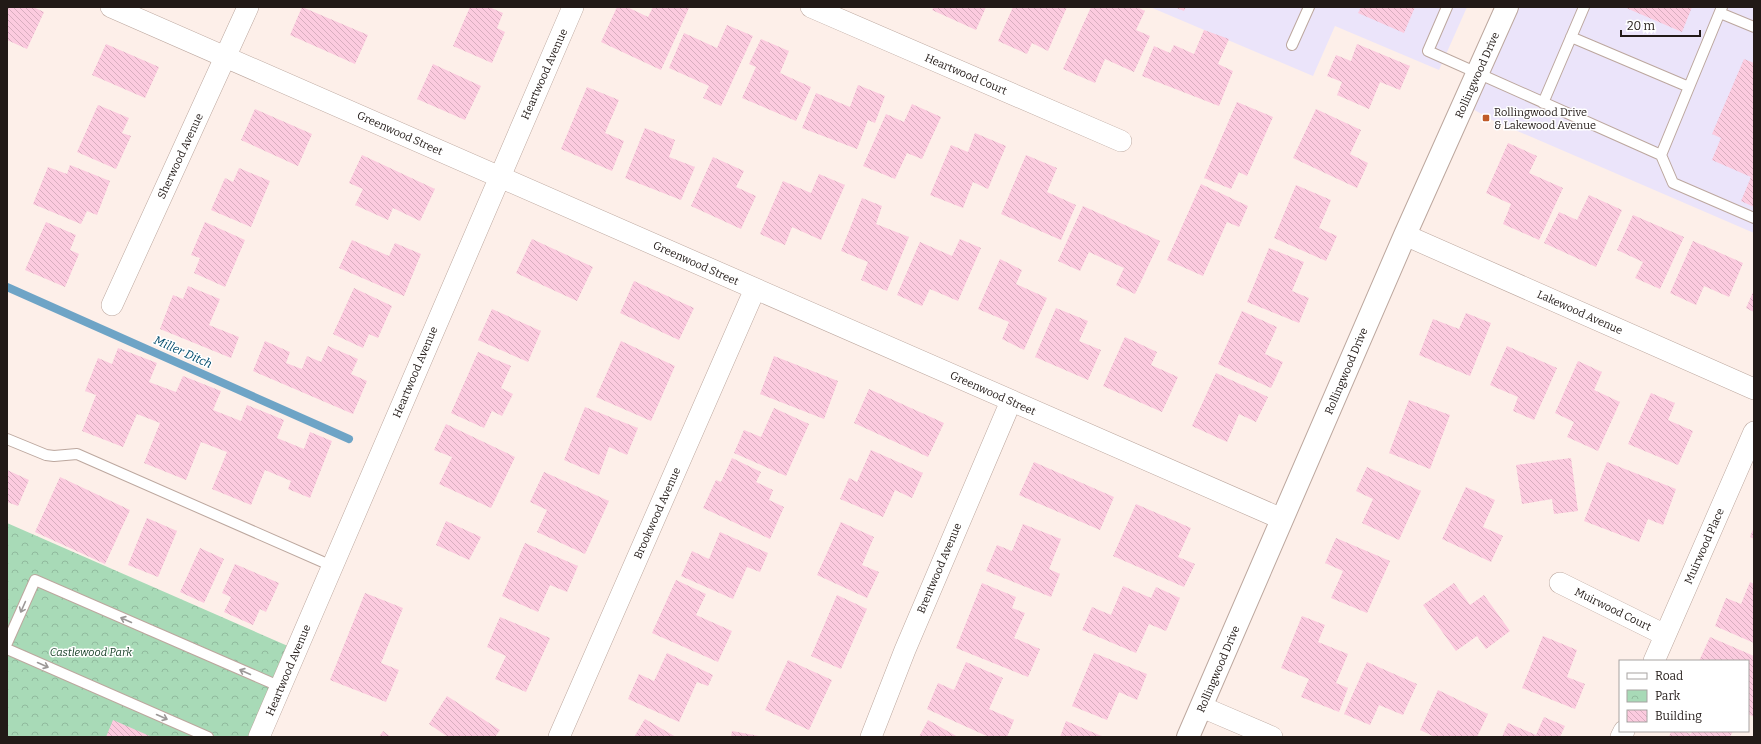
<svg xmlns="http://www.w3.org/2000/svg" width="1761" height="744" font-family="Bitter,serif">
<defs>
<pattern id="park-crowns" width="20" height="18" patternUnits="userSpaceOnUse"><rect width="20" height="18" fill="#a8dab7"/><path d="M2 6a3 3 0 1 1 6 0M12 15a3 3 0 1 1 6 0" fill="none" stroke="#90ba9d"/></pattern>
<pattern id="building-back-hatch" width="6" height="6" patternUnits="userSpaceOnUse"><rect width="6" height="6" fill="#fccbdf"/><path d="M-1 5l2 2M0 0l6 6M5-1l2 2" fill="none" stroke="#d8aebf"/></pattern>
</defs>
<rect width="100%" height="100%" fill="#fdefe9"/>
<path fill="#ebe4fa" d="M1150 7H1467L1439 70 1335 26 1313 76Z
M1507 7H1754V233L1492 120 1464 104Z"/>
<path fill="url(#park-crowns)" d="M7 523 297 650 259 737H7Z"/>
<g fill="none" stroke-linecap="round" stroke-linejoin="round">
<path stroke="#6ea4c6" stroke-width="8" d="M7 287 349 439"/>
</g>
<path fill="url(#building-back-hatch)" d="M7 7H33L44 12 27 49 7 40Z
M302 7 368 35 355 64 290 35Z
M470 7H489L503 13 497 28 505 32 492 63 453 46Z
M617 7H627L648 17 653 7 689 8 661 70 601 42Z
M934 7H986L976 30 932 10Z
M1013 7H1067L1048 51 1032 43 1027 54 998 41Z
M1091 7H1137L1145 11 1136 30 1150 36 1134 72 1105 59 1095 83 1063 69Z
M1174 7H1186L1184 11Z
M1361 7H1415L1404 33 1358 13Z
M1624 7H1692L1682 32Z
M727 25 753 36 721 106 703 98 709 86 669 68 684 33 717 48Z
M1204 30 1229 39 1218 64 1233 71 1219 106 1142 76 1154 46 1170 53 1174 45 1194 54Z
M761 39 789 51 780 73 811 87 796 121 742 98 756 67 749 64Z
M106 44 159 67 145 98 92 75Z
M1357 44 1410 66 1400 90 1380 82 1369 109 1337 95 1342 82 1327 76 1336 55 1351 61Z
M1744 59 1754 63V207L1741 201 1751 177 1712 160 1721 138 1712 134Z
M433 64 481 86 465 120 417 99Z
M858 85 885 96 875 123 868 120 857 149 802 128 816 93 850 107Z
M587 87 619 100 605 133 624 141 612 171 561 149Z
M1237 102 1273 117 1247 176 1239 172 1231 189 1204 178Z
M912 104 941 117 922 159 907 153 895 179 863 166 886 114 904 122Z
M98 105 129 118 122 133 131 136 116 169 77 152Z
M255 109 312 134 298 166 241 140Z
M1316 109 1361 130 1350 154 1368 163 1357 188 1293 158Z
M645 128 675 140 669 157 695 167 681 200 625 178Z
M975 133 1006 146 988 189 973 182 963 208 930 195 951 145 968 152Z
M1508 143 1537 156 1529 173 1563 188 1539 240 1503 224 1511 204 1486 193Z
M362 155 435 189 420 221 393 208 388 220 355 205 363 189 349 183Z
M1026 155 1057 168 1047 192 1076 205 1061 240 1001 214Z
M713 157 744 171 736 187 756 196 741 229 691 206Z
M70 165 110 181 97 215 87 211 81 224 33 204 48 167 67 174Z
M239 168 270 181 251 227 211 210 225 178 233 182Z
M819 174 845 185 821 240 792 227 785 245 760 234 783 181 811 193Z
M1201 184 1248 206 1239 227 1227 222 1203 276 1167 260Z
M1296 185 1331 200 1319 228 1337 236 1326 261 1274 238Z
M1589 195 1622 210 1596 267 1544 243 1559 212 1577 220Z
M862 198 882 206 876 224 909 237 887 291 861 280 868 262 841 251Z
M1083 206 1160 241 1135 294 1116 285 1124 268 1089 252 1080 271 1058 261Z
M1633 215 1684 237 1660 289 1635 278 1643 262 1617 250Z
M46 222 76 235 70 250 79 254 65 287 25 270Z
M205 222 245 240 225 287 194 273 200 258 191 255Z
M532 239 593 267 577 301 516 273Z
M960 239 981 248 958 301 930 289 922 306 897 295 920 242 952 256Z
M352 240 389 256 395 243 421 254 404 296 339 268Z
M1693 241 1743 263 1729 297 1704 286 1696 305 1670 293Z
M1269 248 1304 262 1292 291 1309 298 1299 323 1247 302Z
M1000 259 1022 270 1016 284 1047 298 1024 350 1002 339 1009 322 978 309Z
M634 281 694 308 679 340 620 313Z
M188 286 220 299 209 325 239 337 231 358 160 329 173 295 183 299Z
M354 288 392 306 378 338 369 334 363 348 333 334Z
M1754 290V312L1746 308Z
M1056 308 1088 321 1079 341 1101 350 1088 380 1035 357Z
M492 309 541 331 528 362 478 340Z
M1242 311 1277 327 1265 354 1283 362 1271 388 1218 364Z
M1466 313 1491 323 1470 376 1419 355 1433 319 1459 329Z
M1125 337 1157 352 1151 365 1178 377 1162 412 1103 386Z
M265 341 290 352 286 363 302 369 307 356 321 362 328 346 358 359 351 374 367 381 353 414 253 371Z
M621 341 675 366 651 421 596 397Z
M1507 346 1557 368 1534 420 1513 411 1518 397 1490 385Z
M118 348 157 363 149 382 176 392 183 376 221 391 213 410 241 421 247 405 284 420 277 438 304 449 310 432 332 441 310 498 288 489 291 481 265 470 251 505 212 489 227 452 201 442 186 480 144 463 160 423 137 414 123 447 82 431 96 395 85 391 98 358 112 364Z
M478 352 511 366 501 388 513 394 502 416 492 411 484 428 451 413Z
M774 356 838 381 824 419 760 394Z
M1578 361 1602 372 1594 390 1620 402 1598 451 1567 437 1574 422 1555 413Z
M1216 373 1268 397 1256 422 1239 414 1227 442 1192 426Z
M869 389 944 423 928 457 854 423Z
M1651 393 1675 403 1668 420 1693 431 1678 465 1628 444Z
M1409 400 1450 415 1430 469 1389 453Z
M585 407 638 428 627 455 609 447 599 475 564 460Z
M774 408 809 424 786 476 734 453 744 430 761 437Z
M446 424 515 457 491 508 439 484 452 457 434 450Z
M871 450 923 473 912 498 895 490 883 517 840 499 849 478 857 482Z
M732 458 761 472 756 482 773 490 769 500 784 507 770 539 703 508 716 480 721 482Z
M1571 458 1578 511 1554 514 1552 499 1522 504 1516 465Z
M1034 462 1114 497 1100 530 1019 495Z
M1607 462 1676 489 1663 525 1648 519 1639 542 1584 521Z
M1367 467 1421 491 1399 540 1362 523 1373 499 1356 491Z
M7 470 29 480 18 506 7 502Z
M544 472 609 501 585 554 537 532 547 510 530 502Z
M60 477 130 510 105 564 35 532Z
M1466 487 1495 500 1483 527 1503 536 1491 562 1442 539Z
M1136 504 1191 528 1178 557 1195 564 1184 587 1113 556Z
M147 518 177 531 158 577 128 565Z
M446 521 481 537 469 560 436 545Z
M841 522 874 537 862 565 879 572 867 598 817 575Z
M1023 524 1061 539 1049 569 1060 574 1051 597 986 571 997 545 1012 551Z
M1754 527V539L1750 537Z
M720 532 768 553 760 572 747 567 733 599 681 576 692 551 709 559Z
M1336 538 1390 561 1367 613 1331 598 1343 571 1325 563Z
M525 543 578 566 567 592 550 585 538 612 502 596Z
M200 548 224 559 204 603 180 592Z
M235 564 279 583 266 612 260 609 253 625 224 612 231 597 222 593Z
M676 580 706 594 696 615 732 631 718 662 652 633Z
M1750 582 1754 584V643L1715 626 1726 598 1741 604Z
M982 583 1016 597 1012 608 1025 613 1014 638 1040 649 1028 677 956 648Z
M1454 583 1470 605 1484 595 1510 631 1486 649 1477 636 1456 651 1423 605Z
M1123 586 1151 598 1156 587 1180 598 1166 631 1149 624 1136 653 1082 630 1092 607 1111 615Z
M365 593 403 608 381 663 399 670 386 702 330 680Z
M837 595 867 609 841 669 811 656Z
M1302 616 1325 625 1318 642 1348 654 1336 683 1348 688 1339 712 1301 697 1309 679 1281 668Z
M500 617 550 638 526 692 495 679 506 656 487 647Z
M1543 636 1577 650 1567 677 1585 684 1575 709 1522 688Z
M1710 637 1754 656V717L1748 714V661H1699Z
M667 653 713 675 708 686 697 682 679 722 628 699 639 674 654 681Z
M1094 653 1147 674 1137 700 1119 692 1107 720 1072 706Z
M788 660 832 680 809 730 765 710Z
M966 662 1003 678 989 709 1014 720 1007 737H989L927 709 938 683 954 690Z
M1367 662 1417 684 1403 715 1379 705 1370 725 1344 714Z
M1438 690 1488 714 1477 737H1435L1420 730Z
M447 696 500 730 495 737H448L429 724Z
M1544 717 1565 726 1560 737H1502L1508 723 1536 735Z
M645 719 676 737H634Z
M113 720 152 737H106Z
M928 720 958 737H919Z
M1066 721 1104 737H1060Z
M383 731 391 737H379Z
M732 731 759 736V737H731Z
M1671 731H1683L1691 734 1692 731H1733L1730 737H1669Z"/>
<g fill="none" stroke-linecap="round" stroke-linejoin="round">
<defs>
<path id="lane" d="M1447 7 1428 51 1661 155 1689 87
M1720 13 1754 27
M1571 37 1689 87 1722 7
M1292 45 1309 7
M1543 103 1584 7
M1661 155 1673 183 1754 218
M7 439 46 455 54 456 77 454 332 566
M7 643 35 580 281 687
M7 649 208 737"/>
<path id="street" d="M111 7 1282 519
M811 7 1121 141
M1405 235 1754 389
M112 305 248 7
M1560 583 1665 635
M1654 661 1754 432
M1202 707 1272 737
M259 737 573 7
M559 737 755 289
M871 737 905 650 1011 401
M1621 737 1624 731"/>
<path id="secondary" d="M1188 737 1405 235 1507 7"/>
</defs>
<use href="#lane" stroke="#bca79e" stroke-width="12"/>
<use href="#street" stroke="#bca79e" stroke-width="22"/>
<use href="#secondary" stroke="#bca79e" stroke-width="24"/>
<use href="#lane" stroke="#fff" stroke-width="10"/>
<use href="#street" stroke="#fff" stroke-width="21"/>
<use href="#secondary" stroke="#fff" stroke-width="22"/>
</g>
<defs><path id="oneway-shaft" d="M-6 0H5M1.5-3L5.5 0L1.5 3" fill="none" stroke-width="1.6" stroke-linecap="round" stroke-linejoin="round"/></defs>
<g stroke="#9c9897">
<use href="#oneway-shaft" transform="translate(23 607) rotate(114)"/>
<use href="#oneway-shaft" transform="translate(126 620) rotate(-156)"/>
<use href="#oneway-shaft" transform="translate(43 665) rotate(24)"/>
<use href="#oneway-shaft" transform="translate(245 672) rotate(-156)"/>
<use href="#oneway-shaft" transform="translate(162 717) rotate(24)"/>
</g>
<rect fill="#c05b29" stroke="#fff" stroke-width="1.5" x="1482" y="114" width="8" height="8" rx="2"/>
<g text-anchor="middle" stroke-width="3" stroke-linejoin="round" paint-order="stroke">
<g font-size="11" fill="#221a17" stroke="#fff">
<text transform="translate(544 74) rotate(-66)" y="4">Heartwood Avenue</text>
<text transform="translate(966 74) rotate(23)" y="4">Heartwood Court</text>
<text transform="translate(1477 75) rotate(-66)" y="4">Rollingwood Drive</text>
<text transform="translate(400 133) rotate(24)" y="4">Greenwood Street</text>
<text transform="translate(180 156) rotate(-65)" y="4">Sherwood Avenue</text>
<text transform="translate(696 263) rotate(24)" y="4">Greenwood Street</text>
<text transform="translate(1580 312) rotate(24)" y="4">Lakewood Avenue</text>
<text transform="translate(1346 371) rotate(-67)" y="4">Rollingwood Drive</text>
<text transform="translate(415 372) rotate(-67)" y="4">Heartwood Avenue</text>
<text transform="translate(993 393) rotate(24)" y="4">Greenwood Street</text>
<text transform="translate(657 513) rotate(-66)" y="4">Brookwood Avenue</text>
<text transform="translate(1704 546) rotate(-66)" y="4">Muirwood Place</text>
<text transform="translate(939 568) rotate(-67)" y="4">Brentwood Avenue</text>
<text transform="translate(1613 609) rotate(26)" y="4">Muirwood Court</text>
<text transform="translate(1218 669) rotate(-67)" y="4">Rollingwood Drive</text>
<text transform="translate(288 670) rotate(-67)" y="4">Heartwood Avenue</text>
</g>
<g font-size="11" fill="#221a17" stroke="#fff" text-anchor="start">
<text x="1494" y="116">Rollingwood Drive<tspan x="1494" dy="13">&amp; Lakewood Avenue</tspan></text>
</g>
<g font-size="11" font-style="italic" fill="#143d24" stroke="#fff">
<text x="91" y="656">Castlewood Park</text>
</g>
<g font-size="12" font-style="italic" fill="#004b6c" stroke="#fff">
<text transform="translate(183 352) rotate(24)" y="4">Miller Ditch</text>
</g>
</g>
<rect width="1761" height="744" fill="none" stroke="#221a17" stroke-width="16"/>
<rect x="1619" y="660" width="130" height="72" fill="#ffffff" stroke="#a7a3a2"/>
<rect x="1627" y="673" width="20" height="6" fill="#ffffff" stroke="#a7a3a2"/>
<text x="1655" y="680" font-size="12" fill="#221a17">Road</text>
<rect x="1627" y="690" width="20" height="12" fill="url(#park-crowns)" stroke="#a7a3a2"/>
<text x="1655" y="700" font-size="12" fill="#221a17">Park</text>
<rect x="1627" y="710" width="20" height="12" fill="url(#building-back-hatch)" stroke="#a7a3a2"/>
<text x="1655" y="720" font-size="12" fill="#221a17">Building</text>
<path d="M1621 30v6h79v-6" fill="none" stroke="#221a17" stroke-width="2"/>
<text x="1627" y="30" font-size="12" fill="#221a17" stroke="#ffffff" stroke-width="3" paint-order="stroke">20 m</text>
</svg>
